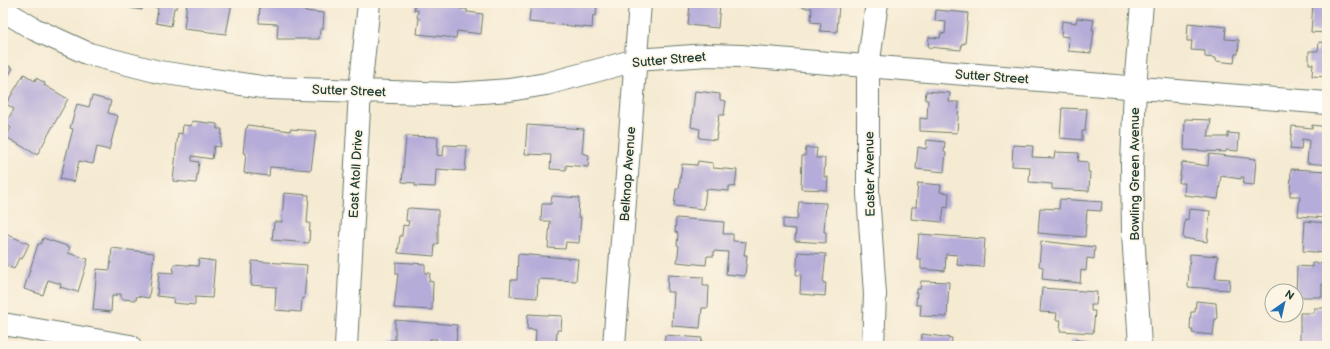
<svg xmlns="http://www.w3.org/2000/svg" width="1330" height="349" font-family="'Balsamiq Sans',sans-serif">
<rect width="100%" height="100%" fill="#fcf5e5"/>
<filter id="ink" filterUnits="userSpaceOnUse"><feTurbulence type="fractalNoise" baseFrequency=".025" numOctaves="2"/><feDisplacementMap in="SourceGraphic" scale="8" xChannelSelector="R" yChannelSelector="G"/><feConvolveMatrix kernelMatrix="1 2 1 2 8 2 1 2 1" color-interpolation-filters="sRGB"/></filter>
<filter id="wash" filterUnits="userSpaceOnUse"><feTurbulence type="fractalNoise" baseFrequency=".012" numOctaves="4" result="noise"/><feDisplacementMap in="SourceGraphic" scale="16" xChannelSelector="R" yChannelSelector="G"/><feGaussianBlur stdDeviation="0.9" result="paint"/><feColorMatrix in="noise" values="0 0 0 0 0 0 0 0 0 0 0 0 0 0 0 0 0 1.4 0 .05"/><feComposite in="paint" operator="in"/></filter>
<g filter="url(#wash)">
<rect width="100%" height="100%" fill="#f5ead2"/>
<g id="blocks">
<path fill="#b6acd9" d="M130 3H178L177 8H174L171 26 156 23 158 8 143 5 142 10 130 8Z
M187 3H232L226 34 184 29Z
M260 3H305L304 11 324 13 323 29H320L319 39H277L278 24 259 23Z
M415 3H462L461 9H467V12L483 14 481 34 457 31 456 38 417 34 419 18H417L418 10H414Z
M531 3H597L596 16 593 15 592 28 529 22Z
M692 3H720L718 28 688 25 690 4Z
M803 3H839L837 32 820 31 821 23 811 22 812 8H803Z
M1313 3H1327V33L1311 32Z
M936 10 968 13 965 44 962 43 961 50 928 47 929 37 940 38 941 33 945 34 946 22 935 21Z
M1077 18 1094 20 1092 30H1094L1091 53 1068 51 1069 37 1061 36 1062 21 1076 23Z
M1188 23 1226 27 1225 39 1239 40 1238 54H1235L1234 63 1216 61V58L1205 57V51L1191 50 1192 41H1187Z
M1319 42 1327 43V77L1312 76 1313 64H1309V51H1318Z
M3 63 13 68 3 85Z
M24 74 35 81 36 78 45 83 44 85 68 99 37 155 6 137 11 128 5 124 14 109 6 104Z
M695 91 720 94V100L726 101 724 115H719L716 140 699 138 700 129 691 127Z
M926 91 950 93 949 102H959L957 133 920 131V118L927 119 928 100H925Z
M92 96 111 101 108 113 118 116 109 150 97 147 93 164 79 161 74 182 60 179 73 129 70 128 77 104 89 107Z
M1062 108 1087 109 1085 131H1082V140L1060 138Z
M1185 119 1211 120 1208 137H1228V133L1239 134 1238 151 1226 150V152L1184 150Z
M192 121 217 124V129H222L220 147 214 146 212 159 192 156V161L199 162 196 183 173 181 178 133 182 134 183 125 191 126Z
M248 125 290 131V129L316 131 311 170 270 167 269 176 244 173 246 153H243L246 128H247Z
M527 125 584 129 582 153 589 155 588 167 566 165V170L550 169 551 155 525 154Z
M1312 125 1327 127V165L1307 163 1309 140 1302 139 1301 150 1290 149 1292 126 1312 128Z
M406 136 438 137 437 155 443 156 444 145 467 146 465 171 436 169 435 187 415 186V183L402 182Z
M927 140 945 142 944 152 946 153 944 172 916 169 918 147 926 149Z
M1013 145 1033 146 1032 157 1054 158 1055 152 1079 153 1078 161 1088 162V172H1090L1089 191 1052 189V184L1029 182 1030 167 1012 166Z
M806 148H817L816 158H825L824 177H828L827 190 801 189 802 156H805Z
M1209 154 1256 159 1254 185 1243 184 1244 177H1241V179L1221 176 1218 199 1184 195 1185 183H1179L1182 162 1208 166Z
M698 161 713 163V168L737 170 735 187 729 186V191L706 189 704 209 674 206 676 189H679L682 164 697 165Z
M1291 169 1327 171V218L1298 216 1300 196H1290Z
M918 183 941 185 940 192 949 193 948 208 944 207 942 222 911 219 912 207H916Z
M284 193 309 195 307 223H310L309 243 272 240 274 222H282Z
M552 196 579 198 578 217H581L579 243 566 242 565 249 548 248 550 221H541L542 204H551Z
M1060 199 1102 202 1101 211 1087 210 1085 237 1038 233 1040 208 1059 209Z
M799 202 826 203 824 232H826V243L795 241 796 229 783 228V219L797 220Z
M410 208 438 210V244H435L434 256 398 253 400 236H402L403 225 408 226 409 221H406L407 209Z
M1189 209 1210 211 1207 242 1183 238 1185 219 1188 220Z
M676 218 724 222 723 234H733V241L746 242 744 255H747L745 276 726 274 728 252 714 251V256H707L706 265 677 262 679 246 677 245 678 233 675 232Z
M1305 221 1327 223 1326 253 1303 251Z
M3 230 7 232 6 234 29 244 22 259 19 258 14 269 3 264Z
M919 234 985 239 983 267 957 265 958 255 946 254 945 271 921 269V259H917Z
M43 238 70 247 68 253 88 259 78 292 60 287 61 284 48 280 43 295 24 289 38 244H41Z
M1041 241 1095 247 1094 259 1087 258 1086 271 1081 270 1080 283 1042 279 1043 267 1039 266Z
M112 248 154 253 149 298 137 296 136 300 121 299V294H116V296H112L111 312 93 310 97 269 110 270Z
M798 252 826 254 823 283H826L825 296 800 294 801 275H796Z
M518 254 578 259 576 281 538 279 537 298 510 296 511 280H517Z
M1190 254 1218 256 1215 278 1230 279 1229 290 1188 287Z
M199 259 215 261 212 298 195 297V305L173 303 174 298 157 296 159 272 173 273 174 264 198 266Z
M252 261 307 265 304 299H302L301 312 275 310 276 287 251 285Z
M396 262 425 264V273H430L429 281 433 282 432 310 394 308 398 274H396Z
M1312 263 1327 264 1325 284H1322V297H1296L1297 266 1312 267Z
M668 275 703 277V286H709L708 308H702L700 328 672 326 674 292H667Z
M921 281 949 282 947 317 920 316 921 305H916L917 289H920Z
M1042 288 1097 292 1096 305H1091V311H1095L1093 333 1060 331 1061 320H1056L1057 313 1040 312Z
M1196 301 1216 303 1217 319H1215L1213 335 1192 333 1193 330H1190L1191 312H1195Z
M1314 308H1327L1326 344H1300V313H1314Z
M528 314 562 316 561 330H557L556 346H535L536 330 527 329Z
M395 320 457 325 456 346 437 344V339H430L429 346H390V340H395Z
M922 334 952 338 951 346H917V344H921Z
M665 335 702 338 701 346H664Z
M1072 339 1092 342V346H1071Z"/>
</g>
</g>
<g filter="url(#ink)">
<use href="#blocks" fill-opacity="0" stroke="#6a7a6b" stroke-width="1"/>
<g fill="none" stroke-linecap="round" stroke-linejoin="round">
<defs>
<path id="minor" d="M3 10 34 29 89 54 159 72 268 88 454 94 510 90 546 84 636 60 708 55 741 56 1327 103
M3 324 130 346
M346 346 360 91 369 3
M614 346 640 3
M873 346 875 294 868 194V67L877 3
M1140 346 1133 232 1132 165 1135 87 1142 3"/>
</defs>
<use href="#minor" stroke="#6a7a6b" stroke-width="24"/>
<use href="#minor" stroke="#fff" stroke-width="22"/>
</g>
</g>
<g text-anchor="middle" stroke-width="3.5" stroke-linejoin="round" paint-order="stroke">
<g font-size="13" fill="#1f3d34" stroke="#fcf5e5">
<text transform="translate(669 59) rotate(-5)" y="5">Sutter Street</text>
<text transform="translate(992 76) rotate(4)" y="5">Sutter Street</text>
<text transform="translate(349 90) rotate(2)" y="5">Sutter Street</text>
<text transform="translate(355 174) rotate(-87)" y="5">East Atoll Drive</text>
<text transform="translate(627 174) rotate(-86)" y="5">Belknap Avenue</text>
<text transform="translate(869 174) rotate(-91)" y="5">Easter Avenue</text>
<text transform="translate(1134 174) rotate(-90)" y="5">Bowling Green Avenue</text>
</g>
</g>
<rect width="1330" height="349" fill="none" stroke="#fcf5e5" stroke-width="16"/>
<g transform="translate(1284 303) rotate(34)"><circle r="19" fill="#fcf5e5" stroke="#a4ab9e"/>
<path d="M0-3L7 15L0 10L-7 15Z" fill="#1f6fb2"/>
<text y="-6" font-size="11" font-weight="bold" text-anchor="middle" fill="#1f3d34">N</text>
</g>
</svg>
